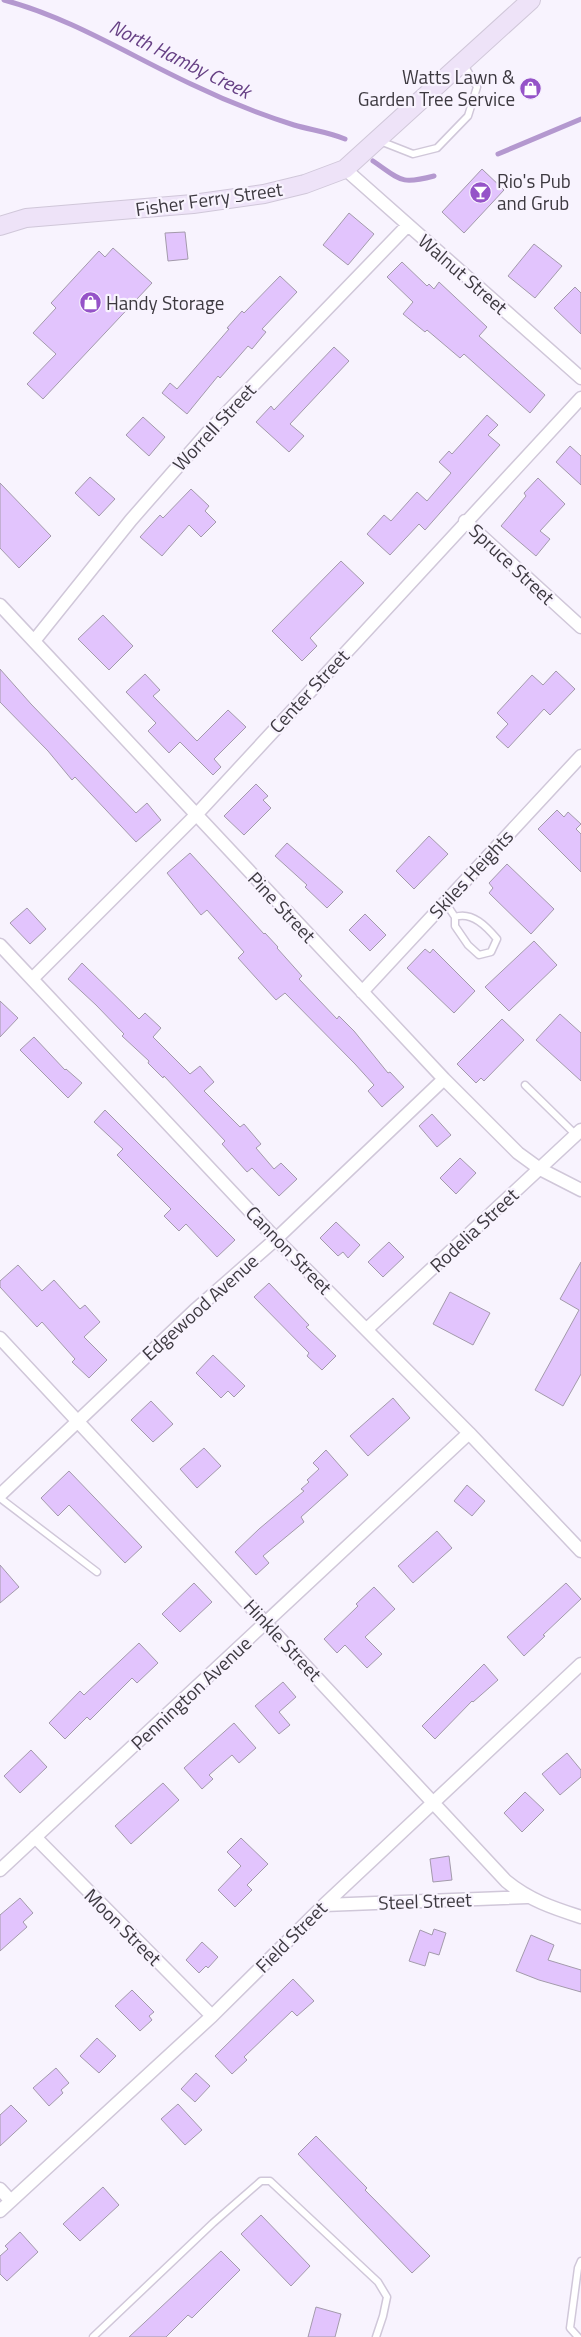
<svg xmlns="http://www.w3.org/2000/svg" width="581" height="2337" font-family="'Titillium Web',sans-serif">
<rect width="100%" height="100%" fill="#f8f3fe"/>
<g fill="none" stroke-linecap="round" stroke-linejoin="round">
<path stroke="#b498cf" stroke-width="5" d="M4 0C71 18 129 55 191 84 224 100 259 114 294 125 311 130 328 132 345 139
M498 154 581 119
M373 161C401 180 400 185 434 176"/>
</g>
<path fill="#e2c4fd" stroke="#a39aab" d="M482 169 504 190 464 233 442 212Z
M349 213 374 234 348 265 323 245Z
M185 232 188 259 168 261 165 233Z
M534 244 562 266 535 298 508 276Z
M113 248 152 283 43 399 27 384 56 354 33 333 56 308 51 303 99 251 105 257Z
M402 262 427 286 429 284 434 289 439 282 487 327 479 336 545 395 530 413 464 354 460 358 427 330 425 332 403 314 413 302 387 277Z
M280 276 297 292 262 329 266 332 252 349 248 346 220 378 218 376 187 414 162 393 170 383 177 389 229 329 227 328 242 311 244 313Z
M575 287 581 293V334L554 308Z
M334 347 349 361 290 424 304 436 289 452 256 422 271 406 274 410Z
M487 415 498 425 488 435 500 445 425 530 419 524 390 555 367 534 384 515 391 521 417 492 427 501 451 473 439 462 449 451 452 454Z
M143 417 165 437 149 456 126 435Z
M570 446 581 456V485L556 462Z
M90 477 115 499 99 516 75 493Z
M538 478 565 504 540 531 550 539 536 556 501 526 526 496 524 493Z
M0 483 51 536 19 568 0 548Z
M191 489 209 506 205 511 216 522 201 537 189 525 162 556 140 537 160 515 163 518Z
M341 561 364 583 310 638 317 646 302 661 272 631Z
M103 615 133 646 109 670 78 639Z
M0 669 31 704 136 813 147 803 161 820 136 842 75 777 72 780 48 751 0 702Z
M556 671 575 689 550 715 544 709 508 748 496 737 508 724 497 713 532 675 543 685Z
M145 674 160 690 153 696 197 741 228 710 246 727 214 759 221 767 213 775 180 742 169 753 148 731 156 723 126 692Z
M256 784 268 796 263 800 271 808 244 835 224 816Z
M557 810 564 817 568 812 581 824 576 829 581 834V872L538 829Z
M429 836 448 854 414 889 396 871Z
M287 843 343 892 327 908 305 887 307 885 275 856Z
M190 853 264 934 265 933 278 947 277 948 302 976 299 979 337 1019 339 1016 354 1031 388 1073 390 1072 404 1087 382 1107 368 1091 374 1085 355 1064 285 993 276 1000 238 958 244 952 207 910 201 915 167 873Z
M507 864 554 909 531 934 489 893 493 888 489 883Z
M27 908 46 929 30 944 10 923Z
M365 914 386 935 370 951 349 930Z
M534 941 557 965 509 1011 485 987Z
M425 949 430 953 433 949 475 991 454 1013 407 968Z
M82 963 139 1019 145 1013 161 1028 153 1037 190 1074 200 1066 214 1082 204 1091 240 1127 244 1124 261 1144 256 1148 274 1169 281 1163 297 1179 279 1196 252 1168 247 1172 222 1144 225 1141 164 1076 163 1078 148 1063 149 1061 122 1036 124 1034 96 1005 68 979Z
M0 1001 18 1018 0 1037Z
M560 1014 581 1033V1081L536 1040Z
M502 1019 524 1040 484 1081 481 1078 476 1083 457 1064Z
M34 1037 65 1070 66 1069 82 1083 68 1098 20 1050Z
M105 1110 235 1240 217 1257 186 1224 179 1231 164 1216 171 1209 117 1155 123 1149 94 1122Z
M432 1114 451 1135 437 1147 419 1126Z
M460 1158 476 1173 456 1194 440 1178Z
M336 1222 360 1245 348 1258 343 1252 338 1256 320 1238Z
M389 1242 404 1257 383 1277 368 1262Z
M581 1262V1374L563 1406 535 1390 579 1310 560 1299Z
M18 1265 42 1291 54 1280 80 1309 85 1305 100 1322 84 1337 107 1360 89 1378 72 1362 75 1359 42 1322 37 1327 0 1287V1281Z
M269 1283 309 1325 306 1327 336 1356 322 1370 307 1356 309 1353 254 1297Z
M450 1292 490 1313 473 1345 433 1324Z
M213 1355 245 1386 234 1397 228 1391 221 1398 196 1373Z
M393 1398 410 1418 368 1456 350 1436Z
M151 1401 173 1424 153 1442 131 1420Z
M204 1448 221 1466 197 1488 180 1469Z
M326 1450 348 1475 301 1517 304 1522 263 1556 269 1563 256 1575 235 1552 259 1529 304 1491 301 1489 309 1482 307 1480 319 1469 313 1463Z
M69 1471 142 1547 125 1563 69 1505 58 1516 41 1498Z
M467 1485 485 1501 472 1516 454 1501Z
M437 1531 452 1548 413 1583 398 1566Z
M0 1565 19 1587 0 1603Z
M194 1583 212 1602 180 1632 162 1614Z
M566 1583 581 1599 543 1635 545 1636 524 1656 507 1637Z
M374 1587 395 1609 365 1637 382 1654 367 1668 345 1645 337 1653 324 1639 358 1606 356 1604Z
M139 1643 158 1663 137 1683 132 1678 90 1720 87 1717 65 1739 49 1723 80 1691 84 1695Z
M484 1664 498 1680 473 1702 472 1701 435 1739 422 1726Z
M283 1682 296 1697 279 1712 290 1725 279 1734 255 1706Z
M234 1723 256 1748 239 1763 232 1755 209 1775 213 1779 202 1789 184 1768Z
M31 1750 47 1767 20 1793 4 1776Z
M567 1753 581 1770V1777L560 1795 542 1774Z
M163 1783 179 1800 131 1844 115 1826Z
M525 1792 544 1810 522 1832 504 1813Z
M241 1838 268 1864 247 1885 252 1890 235 1907 218 1890 241 1866 227 1852Z
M449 1856 452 1880 433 1882 430 1859Z
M20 1898 33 1913 23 1922 27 1927 0 1951V1915Z
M434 1929 446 1933 439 1955 429 1952 425 1966 409 1961 420 1930 432 1935Z
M531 1935 554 1945 548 1960 581 1970V1992L539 1980 516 1971Z
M202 1942 218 1957 208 1968 206 1966 199 1973 186 1960Z
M293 1979 314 2001 297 2016 292 2011 244 2057 247 2060 232 2074 215 2056Z
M132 1990 154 2012 149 2016 152 2020 140 2031 115 2006Z
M97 2038 116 2056 99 2073 80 2056Z
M56 2068 69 2083 61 2090 63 2093 49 2106 33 2088Z
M196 2073 210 2086 195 2102 181 2089Z
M178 2104 202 2130 185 2145 161 2119Z
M11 2105 27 2121 0 2146V2115Z
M316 2136 367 2188 365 2190 430 2256 412 2273 298 2154Z
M103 2187 119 2205 80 2241 63 2224Z
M261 2215 310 2266 291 2286 241 2234Z
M20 2232 38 2252 7 2281 0 2274V2256L8 2249 5 2246Z
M221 2251 240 2270 192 2318 188 2315 166 2337H129Z
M316 2307 341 2314 335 2337H308Z"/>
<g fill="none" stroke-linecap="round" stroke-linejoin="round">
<defs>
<path id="lane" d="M380 141 413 154 437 148 468 116 477 87 463 63
M445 902 455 917V926L468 945 479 955 491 952 497 939C487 927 472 911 455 917
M525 1085 576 1135
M0 1498 97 1572
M93 2337 213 2223 261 2181H270L378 2282 387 2297 383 2316 376 2337
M578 2337 570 2328 578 2268 581 2261"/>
<path id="street" d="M345 169 581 378
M465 521 581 627
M0 605 444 1079 518 1153 540 1169 581 1190
M34 641 131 520 209 431 408 225
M0 945 276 1239 469 1433 581 1551
M32 979 196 815 581 398
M362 992 581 756
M367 1329 581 1130
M0 1338 506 1881C529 1900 553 1908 581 1917
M0 1495 194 1311 276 1239 444 1079
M35 1837 212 2016
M0 1870 469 1433
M324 1905 527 1897
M0 2189 11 2201
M0 2211 212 2016 324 1905 581 1664"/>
<path id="secondary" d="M0 226 26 218 193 204 264 194 305 184 345 169 531 0"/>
</defs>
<use href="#lane" stroke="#d0c7d9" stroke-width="9"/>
<use href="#street" stroke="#d0c7d9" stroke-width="15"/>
<use href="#secondary" stroke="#d0c7d9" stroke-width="20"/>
<use href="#lane" stroke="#fff" stroke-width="6"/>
<use href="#street" stroke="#fff" stroke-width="12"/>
<use href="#secondary" stroke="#eee3f8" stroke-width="18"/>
</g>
<defs>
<symbol id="shop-disc" viewBox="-11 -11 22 22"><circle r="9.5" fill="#9553c8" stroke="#f8f3fe"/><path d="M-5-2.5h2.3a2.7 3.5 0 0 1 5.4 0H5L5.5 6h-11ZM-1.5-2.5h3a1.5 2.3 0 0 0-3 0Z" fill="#fff"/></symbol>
<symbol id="bar-disc" viewBox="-11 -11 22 22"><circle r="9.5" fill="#9553c8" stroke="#f8f3fe"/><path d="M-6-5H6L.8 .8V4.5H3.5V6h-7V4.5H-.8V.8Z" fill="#fff"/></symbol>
</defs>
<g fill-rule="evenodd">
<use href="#shop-disc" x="518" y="76" width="25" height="25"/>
<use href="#bar-disc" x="468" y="180" width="25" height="25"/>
<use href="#shop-disc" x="78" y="290" width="25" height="25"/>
</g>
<g text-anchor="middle" stroke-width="4.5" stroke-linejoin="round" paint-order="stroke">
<g font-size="19" fill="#3d3940" stroke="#f8f3fe" text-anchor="start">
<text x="515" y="84" text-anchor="end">Watts Lawn &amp;<tspan x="515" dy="22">Garden Tree Service</tspan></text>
<text x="497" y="188">Rio's Pub<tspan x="497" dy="22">and Grub</tspan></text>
<text x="106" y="310">Handy Storage</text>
</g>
<g font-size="19" fill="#3d3940" stroke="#f8f3fe">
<text transform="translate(209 199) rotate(-8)" y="7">Fisher Ferry Street</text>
<text transform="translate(463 274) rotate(41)" y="7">Walnut Street</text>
<text transform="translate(214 427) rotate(-47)" y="7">Worrell Street</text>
<text transform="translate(512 564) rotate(43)" y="7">Spruce Street</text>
<text transform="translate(309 691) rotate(-47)" y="7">Center Street</text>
<text transform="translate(471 874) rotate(-47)" y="7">Skiles Heights</text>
<text transform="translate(282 907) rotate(47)" y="7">Pine Street</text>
<text transform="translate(474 1230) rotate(-43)" y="7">Rodelia Street</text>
<text transform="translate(289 1250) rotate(46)" y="7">Cannon Street</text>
<text transform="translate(200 1307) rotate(-42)" y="7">Edgewood Avenue</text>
<text transform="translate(283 1640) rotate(47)" y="7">Hinkle Street</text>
<text transform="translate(191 1693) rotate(-43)" y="7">Pennington Avenue</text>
<text transform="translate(425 1901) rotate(-2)" y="7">Steel Street</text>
<text transform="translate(123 1927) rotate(45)" y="7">Moon Street</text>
<text transform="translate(291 1937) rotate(-45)" y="7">Field Street</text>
</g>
<g font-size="20" font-style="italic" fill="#674185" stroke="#f8f3fe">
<text transform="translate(180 59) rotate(26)" y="7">North Hamby Creek</text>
</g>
</g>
</svg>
